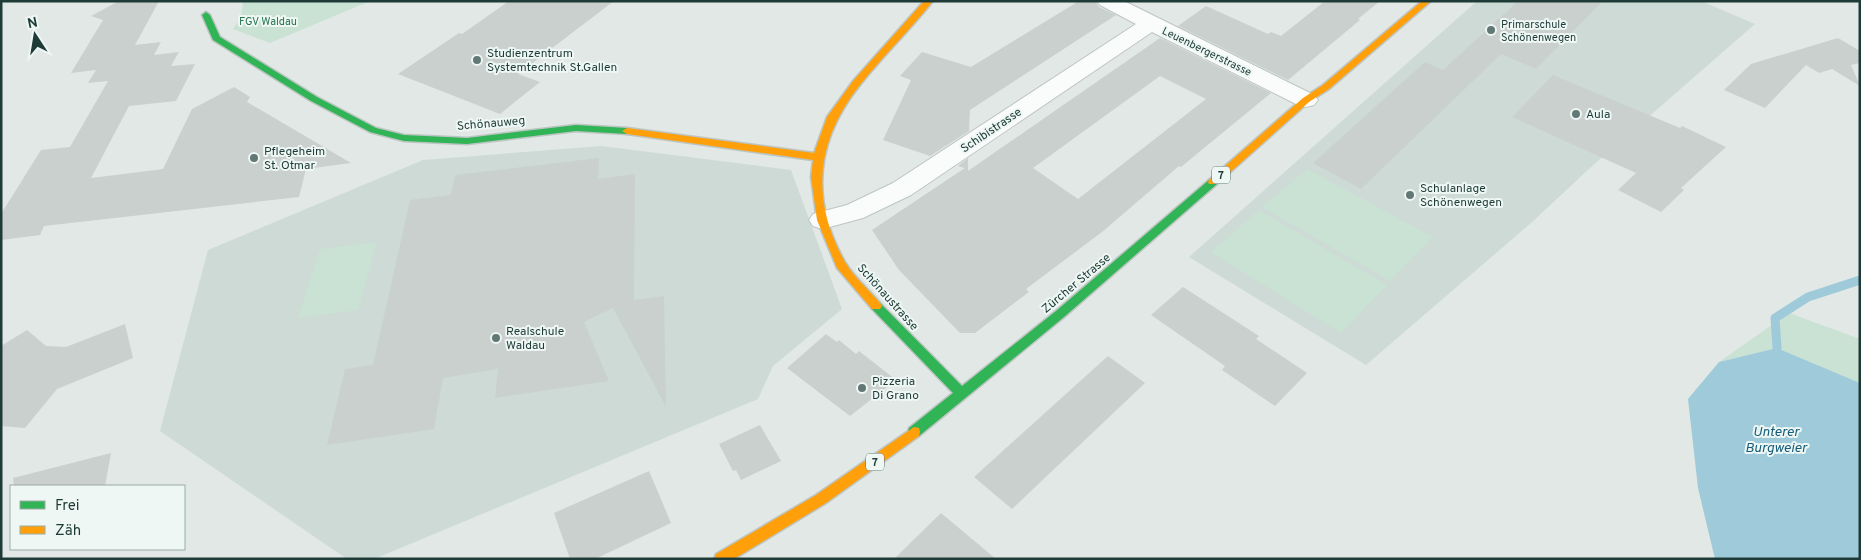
<svg xmlns="http://www.w3.org/2000/svg" width="1861" height="560" font-family="Overpass,sans-serif">
<rect width="100%" height="100%" fill="#e1e8e5"/>
<path fill="#cedad6" d="M1477 1H1701L1755 24 1591 167 1531 223 1366 365 1189 257Z
M601 146 791 170 842 309 773 366 758 399 374 559H347L160 431 208 250 423 160Z"/>
<path fill="#c9e2d3" d="M243 1H370L270 43 233 29 241 18Z
M1307 169 1433 237 1390 281 1262 207Z
M1259 210 1387 285 1341 333 1211 252Z
M377 242 358 310 298 318 320 249Z
M1789 313 1860 339V383L1777 348 1719 362Z"/>
<path fill="#9ecada" d="M1777 348 1860 383V559H1715L1698 488 1688 399 1719 362Z"/>
<g fill="none" stroke-linecap="round" stroke-linejoin="round">
<path stroke="#9ecada" stroke-width="9" d="M1777 348 1775 318 1808 297 1860 280"/>
</g>
<path fill="#cad0ce" fill-rule="evenodd" d="M119 1H159L135 45 161 42 154 55 179 52 171 66 195 64 176 101 129 106 91 178 163 169 192 109 234 87 250 97 247 102 351 163 306 169 299 197 44 226 40 235 1 240V214L41 150 70 147 108 81 88 83 96 70 71 73 103 20 91 16Z
M509 1H614L518 74 540 82 500 114 398 74 459 33 462 34Z
M1079 1H1095L1099 7 1116 15 970 110 969 131 930 156 883 140 911 80 900 76 922 52 971 67Z
M1325 1H1380L1358 19 1360 20 1288 80 1178 26 1206 6 1268 34 1271 32 1281 36Z
M1518 1H1603L1536 69 1501 54 1361 189 1313 163 1425 62 1443 70Z
M1160 38 1271 93 1181 167 1179 166 1102 232 1026 289 1029 292 975 333H960L899 270 872 230 965 168 958 166 968 158V171ZM1160 76 1206 99 1078 199 1033 168Z
M1838 38 1860 51V63L1851 65 1860 86 1832 69 1819 73 1806 65 1765 108 1724 90 1751 64Z
M1553 75 1680 128 1682 126 1726 147 1681 188 1684 190 1661 212 1618 190 1636 173 1512 117Z
M599 158 598 179 635 174 634 300 664 296 666 407 613 308 584 322 609 381 495 398 498 369 443 378 434 429 327 445 345 369 373 365 410 200 451 195 455 175Z
M1183 287 1259 336 1256 339 1307 373 1275 406 1222 370 1225 366 1151 315Z
M125 324 133 358 57 389 25 428 1 426V346L27 330 46 346 66 347Z
M826 334 837 342 839 340 856 354 859 351 896 380 850 416 787 368Z
M1108 356 1145 383 1012 509 974 477Z
M760 425 781 461 741 480 736 470 733 471 719 444Z
M111 453 105 486H14L13 478Z
M649 471 671 523 595 559H570L554 513Z
M941 513 996 559H894Z"/>
<g fill="none" stroke-linecap="round" stroke-linejoin="round">
<defs>
<path id="street" d="M1097 1H1124L1314 95 1318 100 1314 105 1306 107 1298 105 1152 32 911 195 863 218 822 229 813 226 809 220 813 214 847 205 893 183 1136 24 1100 5Z"/>
<path id="fast" d="M206 12 210 15 220 37 317 97 376 128 404 135 467 138 576 125 627 128 632 131 627 134 576 131 467 144 404 141 370 132 311 101 213 40 202 15Z
M1213 179 1217 180 1218 182 1217 184 1064 317 919 436 914 437 909 436 908 432 909 428 953 393 872 309 870 306 872 303H880L962 386 1056 311 1209 180Z"/>
<path id="slow" d="M924 1H933C910 30 883 56 860 85 816 140 810 200 845 262 854 277 869 290 880 303L882 306 880 309H872L837 268 817 220 811 177 813 160 627 134 622 131 627 128 814 153 827 117 853 81Z
M1422 1H1431L1329 89 1309 102 1217 184H1209L1208 182 1209 180 1303 98 1323 85Z
M914 427 919 428 920 432 919 436 826 503 734 559H714L716 554 816 495Z"/>
</defs>
<use href="#street" stroke="#bec5c2" stroke-width="2"/>
<use href="#fast" stroke="#bdc5c3" stroke-width="3"/>
<use href="#slow" stroke="#bdc5c3" stroke-width="3"/>
<use href="#street" fill="#fafcfb" fill-rule="evenodd"/>
<use href="#fast" fill="#30b455" fill-rule="evenodd"/>
<use href="#slow" fill="#ff9f0a" fill-rule="evenodd"/>
</g>
<g fill="#627874" stroke="#eef7f4" stroke-width="2">
<circle cx="1491" cy="30" r="5"/>
<circle cx="477" cy="60" r="5"/>
<circle cx="1576" cy="114" r="5"/>
<circle cx="254" cy="158" r="5"/>
<circle cx="1410" cy="195" r="5"/>
<circle cx="496" cy="338" r="5"/>
<circle cx="862" cy="388" r="5"/>
</g>
<g text-anchor="middle" stroke-width="4" stroke-linejoin="round" paint-order="stroke">
<g font-size="11" fill="#26754e" stroke="#eef7f4">
<text x="268" y="25">FGV Waldau</text>
</g>
<g font-size="11" fill="#1e3b37" stroke="#eef7f4" text-anchor="start">
<text x="1501" y="28">Primarschule<tspan x="1501" dy="13">Schönenwegen</tspan></text>
</g>
<g font-size="11" fill="#1e3b37" stroke="#eef7f4">
<text transform="translate(1207 51) rotate(26)" y="4">Leuenbergerstrasse</text>
</g>
<g fill="#eef7f4" stroke="#5c7370" stroke-width="1">
<rect x="1212" y="166.5" width="18" height="17" rx="4"/>
<rect x="866" y="453.5" width="18" height="17" rx="4"/>
</g>
<g font-size="11" font-weight="bold" fill="#1e3b37">
<text x="1221" y="179">7</text>
<text x="875" y="466">7</text>
</g>
<g font-size="12" fill="#1e3b37" stroke="#eef7f4" text-anchor="start">
<text x="487" y="57">Studienzentrum<tspan x="487" dy="14">Systemtechnik St.Gallen</tspan></text>
<text x="1586" y="118">Aula</text>
<text x="264" y="155">Pflegeheim<tspan x="264" dy="14">St. Otmar</tspan></text>
<text x="1420" y="192">Schulanlage<tspan x="1420" dy="14">Schönenwegen</tspan></text>
<text x="506" y="335">Realschule<tspan x="506" dy="14">Waldau</tspan></text>
<text x="872" y="385">Pizzeria<tspan x="872" dy="14">Di Grano</tspan></text>
</g>
<g font-size="12" fill="#1e3b37" stroke="#eef7f4">
<text transform="translate(491 123) rotate(-5)" y="4">Schönauweg</text>
<text transform="translate(991 130) rotate(-34)" y="4">Schibistrasse</text>
<text transform="translate(1076 283) rotate(-40)" y="4">Zürcher Strasse</text>
<text transform="translate(888 297) rotate(48)" y="4">Schönaustrasse</text>
</g>
<g font-size="14" font-style="italic" fill="#155d7b" stroke="#eef7f4">
<text x="1776" y="436">Unterer<tspan x="1776" dy="16">Burgweier</tspan></text>
</g>
</g>
<rect width="1861" height="560" fill="none" stroke="#1e3b37" stroke-width="5"/>
<rect x="10" y="485" width="175" height="65" fill="#eef7f4" stroke="#9baca8"/>
<rect x="20" y="501" width="25" height="8" fill="#30b455" stroke="#9baca8"/>
<text x="55" y="510" font-size="15" fill="#1e3b37">Frei</text>
<rect x="20" y="526" width="25" height="8" fill="#ff9f0a" stroke="#9baca8"/>
<text x="55" y="535" font-size="15" fill="#1e3b37">Zäh</text>
<g transform="translate(35 35) rotate(348)" stroke="#eef7f4" stroke-width="4" paint-order="stroke">
<path d="M0-4L9 19L0 12L-9 19Z" fill="#1e3b37"/>
<text y="-8" font-size="14" font-weight="bold" text-anchor="middle" fill="#1e3b37">N</text>
</g>
</svg>
